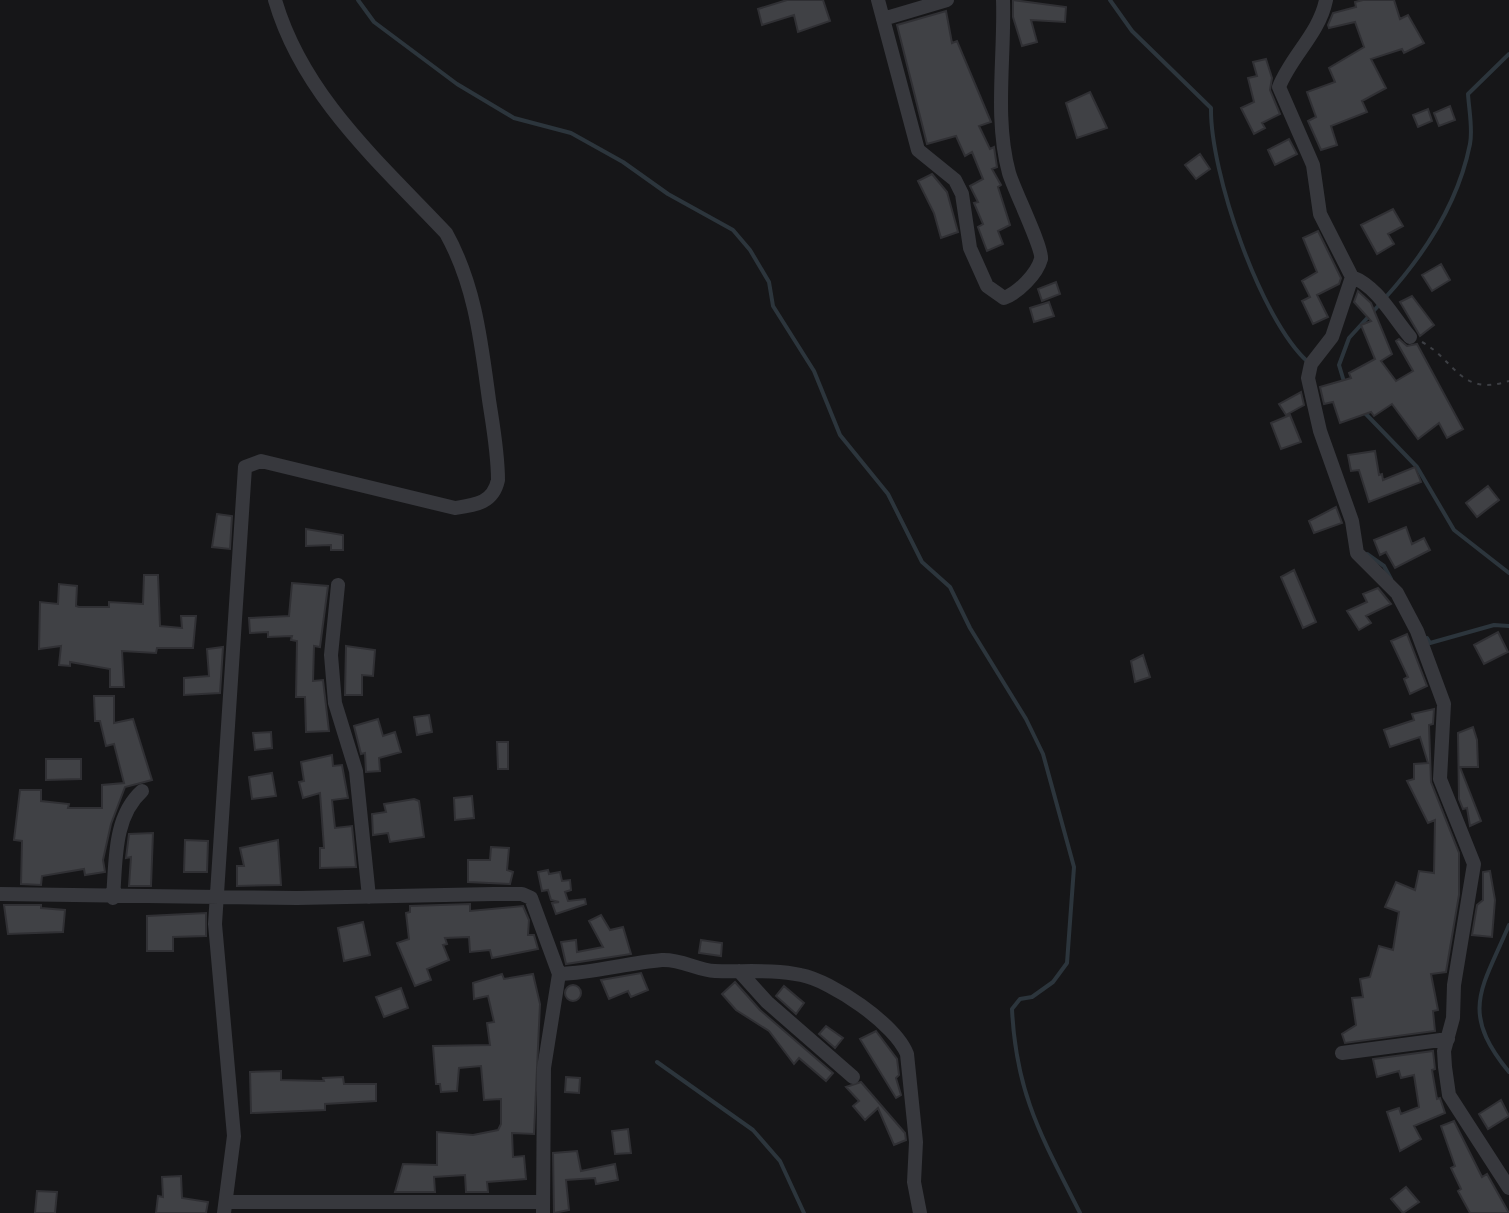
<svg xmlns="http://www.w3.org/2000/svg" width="1509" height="1213" font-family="Helvetica,sans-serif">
<rect width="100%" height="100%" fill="#161618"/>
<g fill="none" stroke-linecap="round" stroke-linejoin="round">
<path stroke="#2c353c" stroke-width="4" d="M358 0 374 22 457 84 514 118 571 133 623 162 668 194 733 230 750 250 769 282 773 306 814 371 840 435 888 494 922 562 950 587 970 628 1026 719 1043 754 1074 867 1067 963 1053 982 1032 997 1020 999 1012 1009C1016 1095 1043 1139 1080 1213
M1110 0 1132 31 1211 108C1210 172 1260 319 1308 362
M1385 298C1425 254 1458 204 1470 144 1473 129 1469 110 1468 94L1509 54
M1345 385 1339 365 1349 338 1379 305
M1363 411 1417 467 1454 530 1509 573
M1367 554 1384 566 1391 579
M1427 638 1430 643 1494 625 1509 626
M1509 925C1482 989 1459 1011 1509 1072
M657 1062 753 1130 780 1161 804 1213"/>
</g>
<path fill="#404145" stroke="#303034" stroke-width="2" d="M787 0H823L830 21 798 32 794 15 762 25 758 9Z
M1013 0 1066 7 1065 22 1031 20 1037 42 1022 46 1013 17Z
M1363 0H1394L1400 19 1408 15 1424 43 1404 53 1402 49 1371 59 1386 88 1362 101 1367 112 1331 126 1337 145 1321 150 1308 121 1316 117 1307 92 1335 82 1329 68 1364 47 1355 22 1329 28 1328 25 1333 13 1356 7 1355 2Z
M946 11 952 43 957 41 991 122 979 126 990 149 994 147 997 167 992 169 1001 185 998 187 1010 225 998 231 1003 244 987 251 978 227 983 224 974 203 978 202 970 186 983 179 972 152 965 156 956 136 927 144 897 25Z
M1266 59 1272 78 1270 90 1280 114 1262 123 1265 128 1254 134 1241 108 1254 102 1248 78 1257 76 1253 62Z
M1090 92 1107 128 1077 138 1066 103Z
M1450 106 1455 120 1439 126 1434 113Z
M1428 109 1432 121 1418 127 1413 115Z
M1289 139 1297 154 1275 165 1268 150Z
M1200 154 1210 169 1196 179 1185 165Z
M932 174 947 192 958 232 941 238 934 213 918 181Z
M1393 209 1403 226 1388 234 1394 244 1377 254 1361 225Z
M1318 231 1341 278 1339 284 1317 295 1328 317 1313 324 1302 301 1310 297 1302 281 1317 272 1303 238Z
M1441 264 1450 280 1432 291 1422 275Z
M1056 282 1060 294 1042 301 1038 289Z
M1358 291 1371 303 1392 354 1381 361 1396 381 1413 371 1396 341 1399 339 1407 346 1417 344 1463 429 1447 438 1439 423 1418 439 1392 404 1374 416 1371 412 1340 423 1333 402 1324 404 1320 387 1351 378 1349 373 1375 359 1361 325 1371 321 1354 302Z
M1412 296 1434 325 1420 336 1400 302Z
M1049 302 1054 316 1034 322 1030 308Z
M1301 392 1304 405 1286 415 1279 404Z
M1290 415 1301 442 1281 449 1271 423Z
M1375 451 1379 475 1382 474 1383 480 1415 467 1421 482 1369 502 1359 470 1351 471 1348 455Z
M1488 486 1499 500 1477 517 1466 503Z
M1336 507 1342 523 1314 533 1309 521Z
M217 514 232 516 230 549 212 547Z
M1406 527 1412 544 1424 538 1430 550 1395 568 1386 552 1380 555 1374 540Z
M306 529 343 535V550H331V545L306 546Z
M1294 570 1316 622 1303 628 1281 577Z
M144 575H158L160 626 182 628 181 616H196L193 648H157L156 653 122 651 124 687H110V669L70 662V666L59 665 61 646 39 649 40 602 58 604 59 584 77 586 76 606 79 607H109V602L143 604Z
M292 583 328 586 320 647 314 646 313 681 323 680 329 731 306 732 305 697H296L297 641 291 640 292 636 268 637V632L250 633 249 618 289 616Z
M1378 588 1391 604 1366 616 1371 623 1359 630 1347 611 1367 602 1363 594Z
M1498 632 1508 652 1484 664 1474 645Z
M1407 634 1427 686 1410 694 1404 679 1408 677 1391 641Z
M346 646 375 650 373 676 362 675V695H345Z
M223 647 220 693 184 695V678L209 676 207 649Z
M1143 655 1150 677 1135 682 1131 661Z
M94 696H114V723L133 719 152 780 125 787 111 824 103 860 105 872 85 875 84 869 42 876 41 885 21 884 22 841 14 840 20 790H41V801L69 804 68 808H102V785L124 783 114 744 106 746 100 721H95Z
M1434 709 1433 724 1429 725 1431 782 1459 853V895L1446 972 1431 974 1438 1010 1433 1011 1435 1031 1345 1043 1342 1034 1356 1025 1352 998 1363 997 1360 979 1370 977 1379 946 1393 950 1399 912 1385 907 1396 882 1415 890 1419 871 1434 873 1435 820 1428 823 1407 781 1414 779V764L1428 763 1420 737 1390 747 1384 730 1414 720 1412 714Z
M429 715 432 732 417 735 414 717Z
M378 719 383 736 395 732 401 752 379 758 380 771 366 772 365 753 361 754 354 726Z
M1473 727 1477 740 1478 767H1460L1481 821 1470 826 1467 808 1463 809 1459 799 1458 733Z
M271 732 272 748 255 750 253 733Z
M497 742H508V769H498Z
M332 755 333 766 342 765 348 798 332 800 335 828 352 826 356 867 320 868V848H324L320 793 303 798 299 782 304 781 301 762Z
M46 759H81V779L46 780Z
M272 773 276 796 252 799 249 777Z
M472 796 474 818 455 820 454 798Z
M414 799 419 801 424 837 390 842 388 833 373 835 372 814 386 812 384 804Z
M153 833 151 886H129L131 857 126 858 129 834Z
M185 840 208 841 207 872H184Z
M278 840 281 885 237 886V866H244L240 848Z
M491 847 509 848 507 870 513 872 510 884 468 882V860H490Z
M548 870 549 874 560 872 562 881 570 880 571 890 565 892 568 901 585 899 586 904 556 914 552 903 559 902 551 900 548 890 542 891 538 872Z
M1490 871 1495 900 1492 937 1472 935 1477 905 1483 900V872Z
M470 904V911L523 906 529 920 528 935H534L538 949 492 958 490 950 470 952 469 937 445 938 447 944 443 945 449 960 427 969 431 980 415 986 397 943 409 939 406 913 410 912V906Z
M4 905H41V908L65 910 63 932 8 934Z
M206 913V936L173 937V951H147V916Z
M601 915 610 930 623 927 631 954 566 964 561 942 576 940 577 952 603 947 589 921Z
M363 922 370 955 344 961 338 928Z
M701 940 722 943 721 956 699 953Z
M641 973 648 990 631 997 628 991 609 999 601 980Z
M502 974 504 979 533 974 540 1004 534 1134 512 1133 513 1157 524 1156 526 1179 487 1182 488 1192H466L465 1175 434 1177 435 1192H395L403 1164 437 1165V1132L473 1135 498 1130 501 1124V1099L484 1100 481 1066 459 1068 457 1091 441 1092 440 1084H436L433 1046 490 1045 487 1023 494 1022 488 996 474 999 473 983Z
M735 982 760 1010 833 1073 826 1081 799 1058 794 1064 769 1031 736 1010 722 994Z
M565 993a8 8 0 1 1 16 0a8 8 0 1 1-16 0Z
M784 986 804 1003 796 1014 776 996Z
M401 988 408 1008 384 1017 376 997Z
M826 1026 843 1038 835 1048 819 1034Z
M876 1031 897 1059 899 1075 896 1078 901 1095 896 1098 860 1039Z
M1433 1051 1435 1069 1432 1070 1437 1099 1440 1098 1445 1113 1414 1126 1421 1139 1400 1151 1387 1112 1399 1108 1401 1114 1419 1107 1414 1075 1401 1078 1399 1071 1377 1077 1373 1059Z
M281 1071V1080L324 1081 323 1078 343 1077 344 1084H376V1101L325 1104V1110L251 1113 250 1072Z
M566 1077 580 1078 579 1093 565 1092Z
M861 1082 905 1133 906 1140 894 1145 878 1108 865 1120 853 1106 859 1101 846 1087Z
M1501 1100 1509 1116 1488 1129 1479 1114Z
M1454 1121 1482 1177 1487 1174 1509 1213H1470L1458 1191 1461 1189 1451 1168 1455 1166 1441 1126Z
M628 1129 631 1153 615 1154 612 1131Z
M577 1151 581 1171 615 1164 618 1180 596 1184 595 1178 566 1180 569 1210 554 1213 553 1153Z
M181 1176 182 1198 208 1202 206 1213H156L158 1196 163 1197 162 1177Z
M1406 1187 1419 1202 1403 1213 1391 1199Z
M37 1191 57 1192 55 1213H35Z"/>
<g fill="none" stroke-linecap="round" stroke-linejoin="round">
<path stroke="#3d3f44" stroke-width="2" stroke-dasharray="4 6" stroke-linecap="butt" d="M1422 342C1455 360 1460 397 1509 381"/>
<path stroke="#37383d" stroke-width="14" d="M878 0 918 150 955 180 962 194 970 248 987 286 1004 298C1018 293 1037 274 1041 259 1043 248 1014 190 1009 173 994 118 1005 56 1003 0
M1326 0C1319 34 1291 56 1279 87L1313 165 1320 214 1352 277 1332 337 1311 364 1308 378 1320 431 1352 521 1357 553 1397 593 1417 631 1444 704 1440 779 1474 864 1454 985 1453 1018 1444 1051 1445 1067 1449 1095 1509 1188
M883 19 947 0
M1352 277C1377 286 1393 317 1410 337
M338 585 331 655 335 703 356 771 369 897
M0 894 297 898 494 894H522L531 898 559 974 544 1068 543 1213
M113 898C116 862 113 817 142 791
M739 971 767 1002 853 1077
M559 974C594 973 627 963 662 960 681 959 697 970 715 971 743 972 774 969 801 975 832 981 895 1024 907 1054L916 1142 914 1182 920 1213
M1342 1053 1448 1039
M226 1202H543
M224 1213 234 1136 215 924 245 467 261 461 455 508C476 505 493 503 498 480 498 453 493 426 489 400 481 341 475 285 446 233 379 162 303 96 275 0"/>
</g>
</svg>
